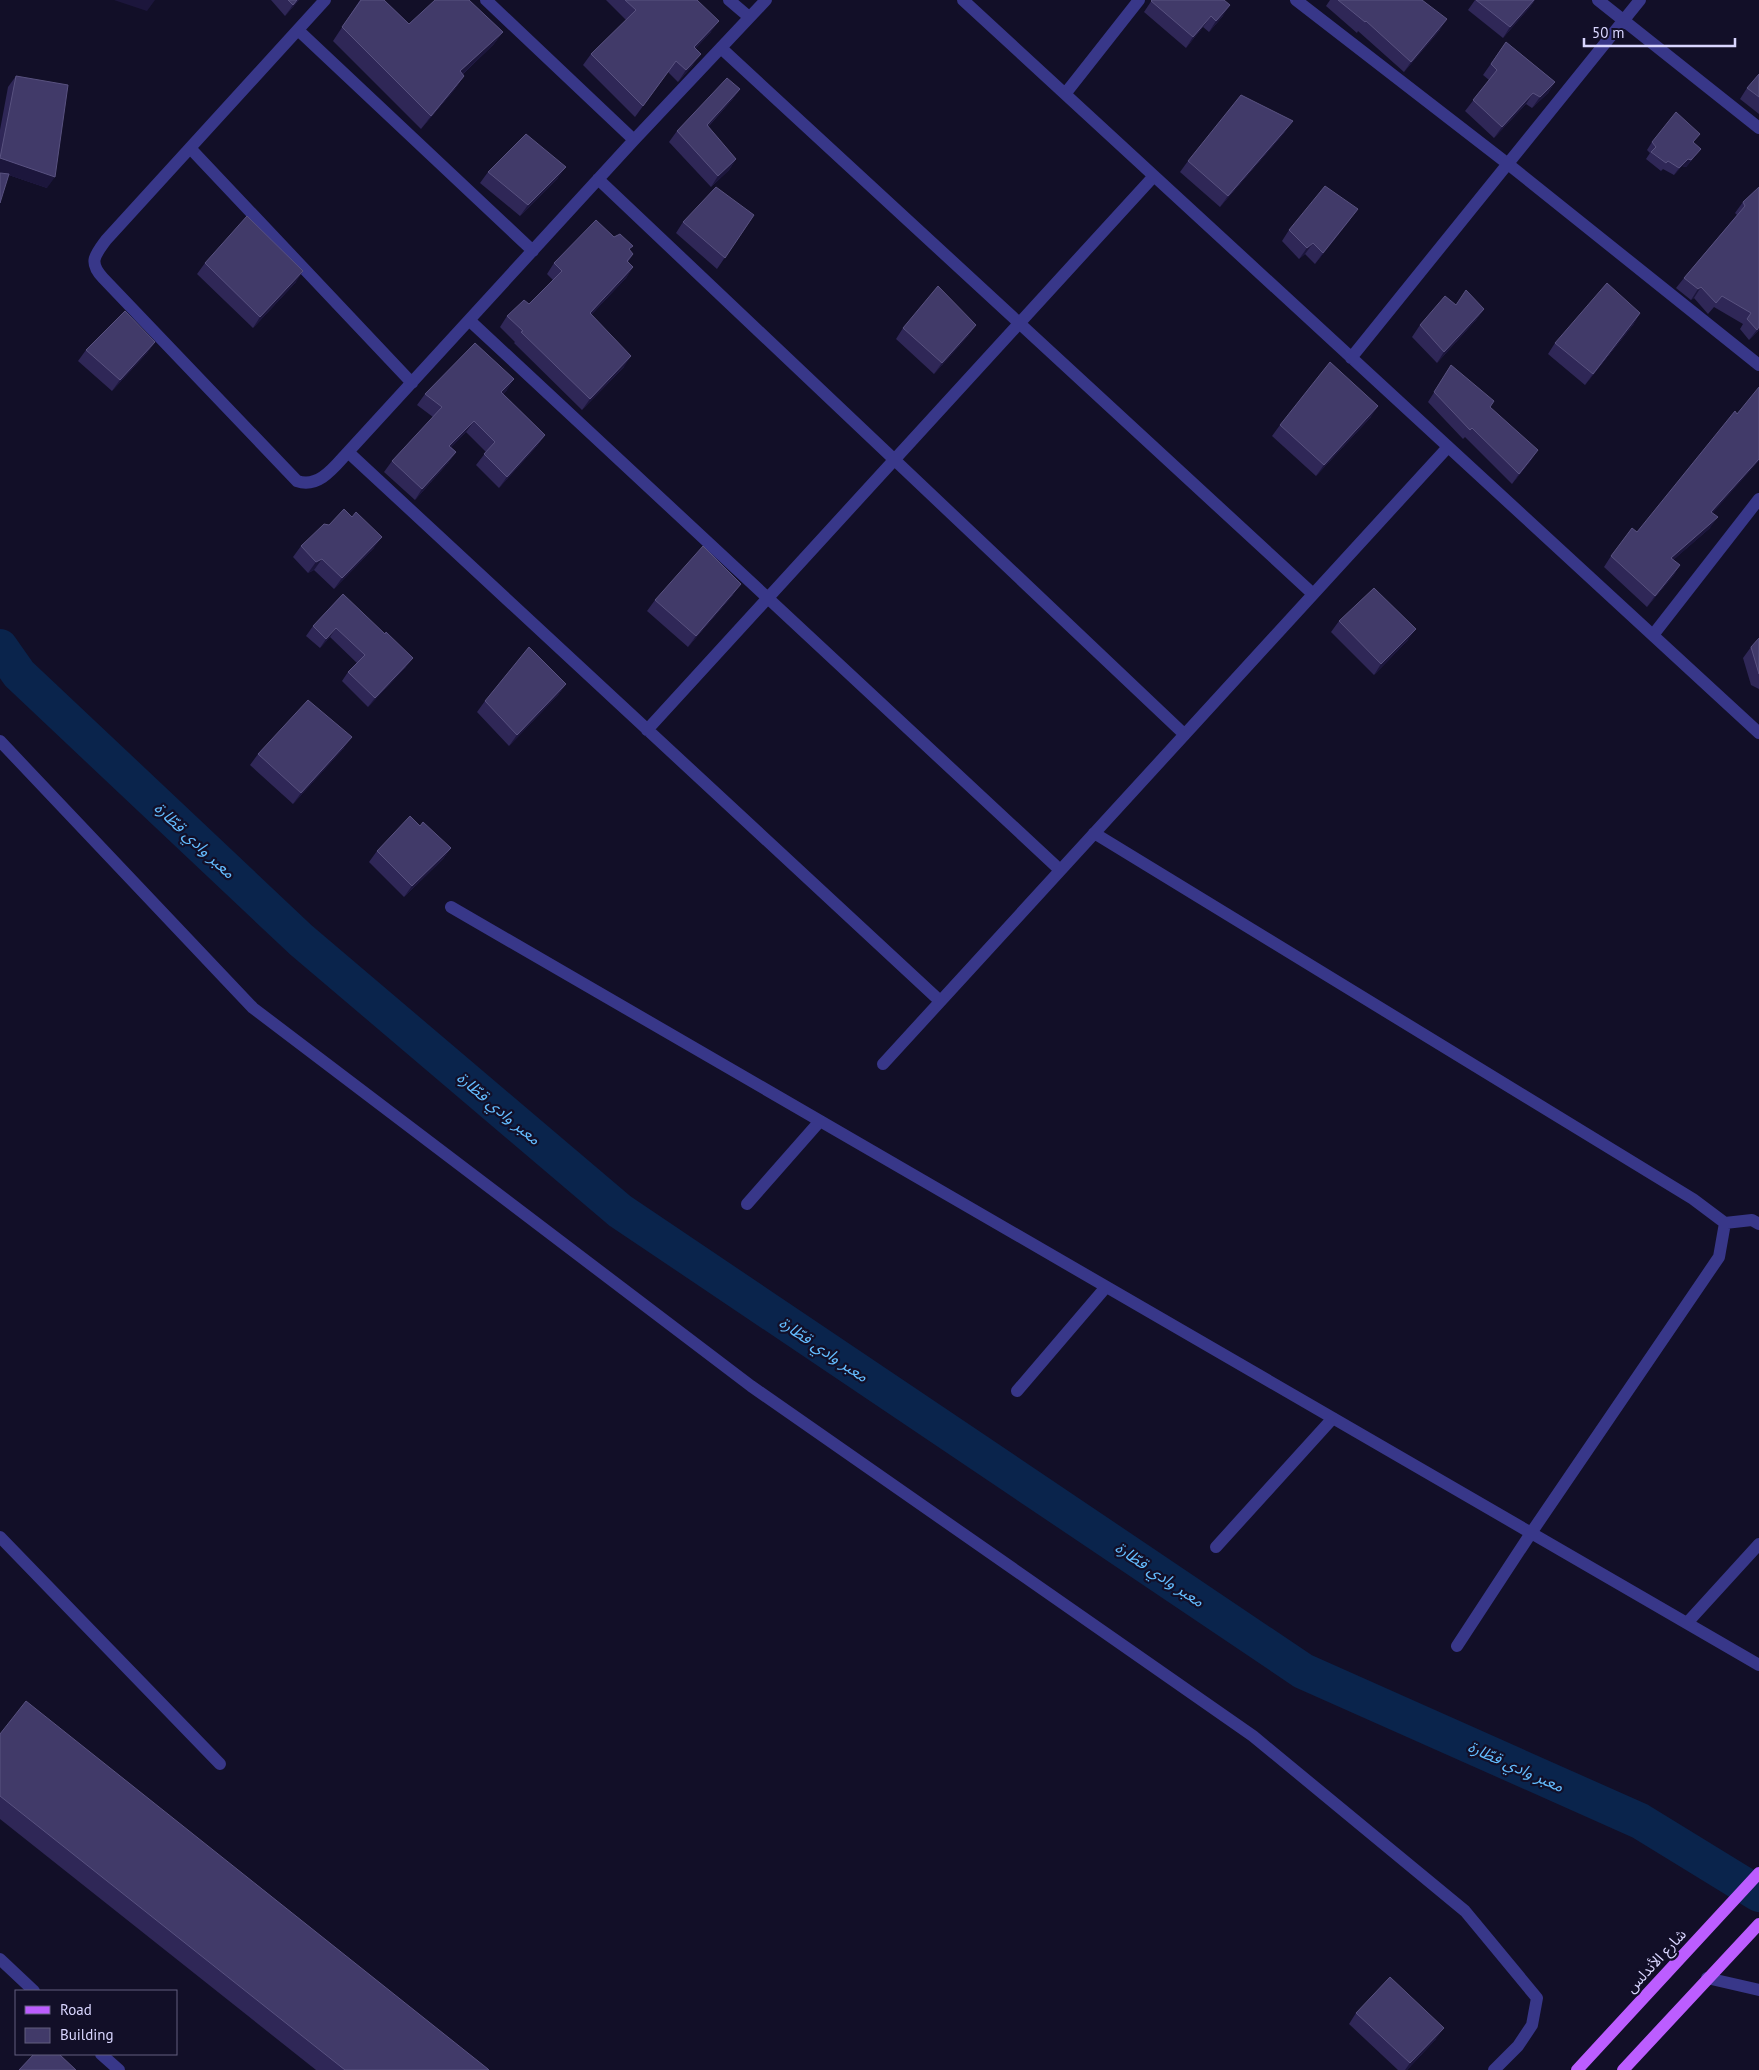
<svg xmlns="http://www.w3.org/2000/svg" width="1759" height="2070" font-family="'PT Sans','Noto Sans Arabic',sans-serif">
<rect width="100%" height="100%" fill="#120f28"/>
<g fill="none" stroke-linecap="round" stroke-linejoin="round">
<path stroke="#0a244c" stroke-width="36" d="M0 647 19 674 301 940 620 1211 1303 1671 1640 1821 1759 1894"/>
<path stroke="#383789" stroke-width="12" d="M325 0 106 240C95 255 88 262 103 278L297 481C319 489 335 466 348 452L634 140 766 0
M486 0 634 140
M729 0 749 17
M963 0 1759 733
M1296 0 1508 164 1759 365
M1598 0 1759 128
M298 30 533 251
M721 48 1313 594
M1065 94 1139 0
M190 148 412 383
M598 179 1184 734
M469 320 1060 870
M1351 358 1640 0
M348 452 940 1001
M1653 635 1759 499
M647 730 1154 176
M0 741 253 1008 751 1386 1253 1736 1465 1911 1537 1998 1532 2025 1518 2046 1494 2070
M1094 833 1693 1199 1725 1223 1719 1257 1531 1533 1457 1646
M451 907 1759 1665
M883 1064 1448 447
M747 1204 820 1121
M1725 1223 1752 1220 1759 1224
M1017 1391 1106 1287
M0 1537 220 1764
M1216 1547 1333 1418
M1687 1623 1759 1544
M0 1959 34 1991
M1707 1978 1759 1990
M101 2054 119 2070"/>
<path stroke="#bc5dff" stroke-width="12" d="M1577 2070 1759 1873
M1623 2070 1759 1924"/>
</g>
<path fill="#2f2757" d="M271 0H299L285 16Z
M360 0H384L409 24 503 32 493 45 463 74 464 76 455 89 421 129 333 41Z
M606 0H697L711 32 695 49 693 65 678 82 668 72 635 117 583 65 591 54 626 20Z
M1152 0 1223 16 1209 32 1203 27 1186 48 1144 12Z
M1330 0H1422L1440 30 1404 72 1358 31 1357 33 1326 6Z
M1475 0H1535L1530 7 1503 38 1468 10Z
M1506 42 1555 82 1548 93 1532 108 1526 104 1494 138 1465 111 1489 80 1483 75Z
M1759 74V114L1740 99 1747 88Z
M16 76 47 188 0 172V130L8 87Z
M740 89 732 100 708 127 736 159 729 170 711 187 669 142 677 131Z
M1285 132 1220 207 1180 172 1188 161Z
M1652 142 1694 143 1701 149 1686 167 1682 166 1674 175 1663 169 1661 171 1646 159 1650 153 1647 150Z
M488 172 558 178 520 216 480 183Z
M1759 187V330L1749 340 1740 329 1743 324 1714 307 1708 314 1694 298 1691 300 1676 288 1684 278 1737 215 1735 213 1743 202Z
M754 215 717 269 676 233 683 222Z
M1350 220 1315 264 1305 254 1299 259 1282 241 1289 230Z
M614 237 633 254 628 262 633 267 626 278 591 315 624 367 582 410 514 343 515 342 500 327 507 316 529 304 553 280 547 274 554 263Z
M205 263 296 282 253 328 197 274Z
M1456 305 1484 309 1476 320 1437 363 1412 337 1420 325Z
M1640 313 1633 325 1585 385 1548 354 1555 343Z
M976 325 968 336 934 374 896 339 903 328Z
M155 342 147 353 112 391 78 361 86 350Z
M1451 365 1490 407 1532 459 1512 484 1465 437 1463 439 1428 402Z
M507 390 503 394 545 435 537 446 499 488 476 465 486 452 466 432 451 447 456 452 448 463 415 500 384 472 392 461 433 417 417 405 425 394Z
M1371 417 1316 476 1272 436 1280 425Z
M1712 513 1710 528 1673 560 1680 565 1673 576 1647 607 1604 567 1611 556 1637 532Z
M352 517 374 548 334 589 314 570 308 573 293 557 301 546 329 525Z
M343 594 406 667 368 707 342 681 348 672 357 663 330 637 320 648 306 636 313 626Z
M733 595 688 647 647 611 655 600Z
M1339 621 1408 640 1374 675 1331 632Z
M1759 638V689L1751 685 1743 658 1751 647Z
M566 684 558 695 509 746 477 712 485 701Z
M344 748 293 804 250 765 258 754Z
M420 826 451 848 443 859 404 897 369 862 377 851Z
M0 1734 489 2070H316L0 1819Z
M1356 2013 1436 2039 1407 2070H1398L1349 2024Z"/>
<path fill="#1c163c" d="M114 0H155L147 11Z
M297 0H299L285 16 293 5Z
M1534 0H1535L1530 7 1503 38 1510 27Z
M1230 5 1223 16 1209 32 1216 21Z
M1211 16 1203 27 1186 48 1193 37Z
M1447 19 1440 30 1404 72 1411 62Z
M719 21 711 32 686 58 694 47Z
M503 32 493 45 451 85 460 71Z
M701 54 693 65 678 82 686 70Z
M464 76 455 89 421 129 431 116Z
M1555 82 1548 93 1532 108 1540 97Z
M740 89 732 100 699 136 707 125Z
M1533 93 1526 104 1494 138 1502 127Z
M1293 121 1285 132 1220 207 1228 196Z
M1701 149 1686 167 1682 166 1674 175 1679 168 1688 159Z
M0 158 55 177 47 188 0 172Z
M736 159 729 170 711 187 718 176Z
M566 167 558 178 520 216 528 205Z
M1358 209 1350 220 1315 264 1323 253Z
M1313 243 1305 254 1299 259 1307 248Z
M633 267 626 278 582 324 590 313Z
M303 271 296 282 253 328 260 317Z
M1701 287 1694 298 1691 300 1698 289Z
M1484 309 1476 320 1437 363 1444 352Z
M1640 313 1633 325 1585 385 1593 374Z
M976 325 968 336 934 374 942 363Z
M1759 327V330L1749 340 1757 330Z
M155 342 147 353 112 391 120 380Z
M631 356 624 367 582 410 590 399Z
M514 379 507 390 493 403 501 392Z
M1378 406 1371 417 1316 476 1324 465Z
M474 421 466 432 442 457 449 446Z
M545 435 537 446 499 488 507 477Z
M1538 450 1532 459 1512 484 1519 474Z
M456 452 448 463 415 500 422 489Z
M1759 459V461L1704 523 1711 512Z
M1718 517 1710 528 1663 569 1671 558Z
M382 537 374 548 334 589 342 578Z
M322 559 314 570 308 573 316 562Z
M1680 565 1673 576 1647 607 1655 596Z
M741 584 733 595 688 647 696 636Z
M336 628 330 637 320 648 326 639Z
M1416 629 1408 640 1374 675 1381 664Z
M413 658 406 667 368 707 375 698Z
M566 684 558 695 509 746 517 735Z
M352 737 344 748 293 804 301 793Z
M451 848 443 859 404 897 412 886Z
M1444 2028 1436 2039 1407 2070H1405L1410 2063Z"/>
<path fill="#413a69" stroke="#595280" d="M288 0H297L293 5Z
M361 0H384L409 24 435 0H469L503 32 460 71 464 76 431 116 342 27Z
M625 0H697L719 21 694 47 701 54 686 70 676 61 643 106 591 54 636 10Z
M1152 0H1224L1230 5 1216 21 1211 16 1193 37 1151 1Z
M1338 0H1422L1447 19 1411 62 1366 21 1365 22Z
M1476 0H1534L1510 27Z
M1506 42 1555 82 1540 97 1533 93 1502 127 1473 100 1497 70 1491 64Z
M1759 74V97L1747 88Z
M16 76 68 85 55 177 0 158Z
M727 78 740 89 707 125 736 159 718 176 677 131Z
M1241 95 1293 121 1228 196 1188 161Z
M1676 112 1700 134 1693 142 1701 149 1691 160 1688 159 1679 168 1668 161 1666 163 1651 152 1656 147 1652 142Z
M526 134 566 167 528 205 488 172Z
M0 173 9 174 0 203Z
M1325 186 1358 209 1323 253 1313 243 1307 248 1289 230Z
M716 187 754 215 725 258 683 222Z
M1759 187V327L1757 330 1747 319 1751 313 1722 296 1716 303 1701 287 1698 289 1684 278 1745 206 1743 202Z
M247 216 303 271 260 317 205 263Z
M596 220 614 237 620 234 633 246 629 249 633 254 627 261 633 267 590 313 631 356 590 399 521 332 523 331 507 316 524 300 529 304 562 271 554 263Z
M1607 283 1640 313 1593 374 1555 343Z
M938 286 976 325 942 363 903 328Z
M1466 290 1484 309 1444 352 1420 325 1445 296 1456 305Z
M125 311 155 342 120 380 86 350Z
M475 343 514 379 501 392 545 435 507 477 484 454 495 442 474 421 449 446 456 452 422 489 392 461 442 407 425 394Z
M1330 362 1378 406 1324 465 1280 425Z
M1451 365 1494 401 1490 407 1538 450 1519 474 1472 428 1470 430 1434 392Z
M1759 387V459L1711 512 1718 517 1671 558 1680 565 1655 596 1611 556 1632 528 1637 532 1735 411 1737 414Z
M344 509 352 517 356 512 382 537 342 578 322 559 316 562 301 546 324 524 329 525Z
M703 546 741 584 696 636 655 600Z
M1374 588 1416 629 1381 664 1339 621Z
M343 594 385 634 386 632 413 658 375 698 348 672 365 655 336 628 326 639 313 626Z
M1759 638V674L1751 647Z
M529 647 566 684 517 735 485 701Z
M308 700 352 737 301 793 258 754Z
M410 816 420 826 423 822 451 848 412 886 377 851Z
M26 1701 488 2069 489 2070H345L0 1796V1734Z
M1390 1977 1444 2028 1410 2063 1356 2013Z
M34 2054H59L76 2070H19Z"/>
<g text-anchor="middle" stroke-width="4.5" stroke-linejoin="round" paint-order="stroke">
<g font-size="15" fill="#d9d6ff" stroke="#120f28">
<text transform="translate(1656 1961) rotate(-47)" y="5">شارع الأندلس</text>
</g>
<g font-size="16" font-style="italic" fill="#64bdff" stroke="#120f28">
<text transform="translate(195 840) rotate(43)" y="6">معبر وادي قطّارة</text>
<text transform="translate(499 1108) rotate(40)" y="6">معبر وادي قطّارة</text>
<text transform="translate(824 1349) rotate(34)" y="6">معبر وادي قطّارة</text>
<text transform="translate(1160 1574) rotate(34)" y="6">معبر وادي قطّارة</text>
<text transform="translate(1516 1766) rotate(24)" y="6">معبر وادي قطّارة</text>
</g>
</g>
<rect x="15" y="1990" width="162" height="65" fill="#120f28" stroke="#625f7e"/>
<rect x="25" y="2006" width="25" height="8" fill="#bc5dff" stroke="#625f7e"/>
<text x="60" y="2015" font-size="15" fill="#d9d6ff">Road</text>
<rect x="25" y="2028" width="25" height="15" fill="#413a69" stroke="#625f7e"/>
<text x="60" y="2040" font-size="15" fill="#d9d6ff">Building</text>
<path d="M1584 38v8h151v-8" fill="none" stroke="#d9d6ff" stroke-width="2.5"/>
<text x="1592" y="38" font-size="15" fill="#d9d6ff" stroke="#120f28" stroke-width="4" paint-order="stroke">50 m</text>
</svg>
